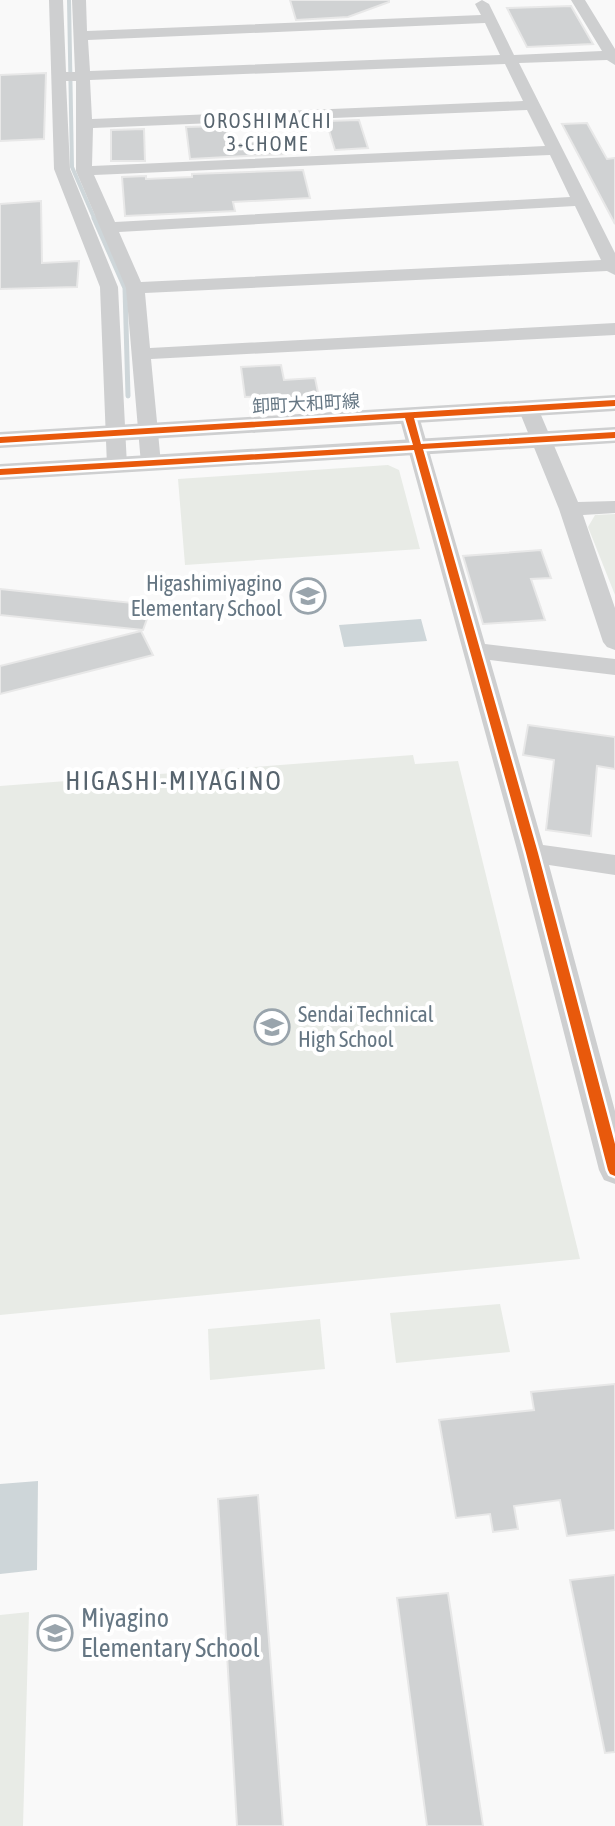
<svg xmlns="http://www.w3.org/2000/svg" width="615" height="1826" font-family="'Asap Condensed','Noto Sans JP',sans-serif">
<rect width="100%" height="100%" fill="#f9f9f9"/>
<path fill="#e8ebe6" d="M388 465 399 470 420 549 185 565 178 479Z
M615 514V595L588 527 595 515Z
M413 755 415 764 458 761 580 1259 0 1315V786Z
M500 1304 510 1352 396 1363 390 1313Z
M320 1319 325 1369 210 1380 208 1329Z
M29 1612 23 1826H0V1615Z"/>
<path fill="#ced6d9" d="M421 619 427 641 344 647 339 625Z
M38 1481 37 1570 0 1574V1484Z"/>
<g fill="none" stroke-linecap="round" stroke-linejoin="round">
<path stroke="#ced6d9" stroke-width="4" d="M69 0 72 167 95 220"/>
<path stroke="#ced6d9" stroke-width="5" d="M94 218 125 288 128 396"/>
</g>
<path fill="#d0d2d3" stroke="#e8e8e8" stroke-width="2" d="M290 0H389V2L348 17 296 20Z
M571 6 593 44 527 47 507 8Z
M46 73 44 139 0 141V75Z
M359 120 368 148 335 150 326 121Z
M587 123 607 159 615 158V224L562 124Z
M226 126 229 143 284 140 287 154 190 159 186 127Z
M144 129 145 161H111V130Z
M303 170 310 198 233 202 235 211 125 216 122 177 146 176V179L192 177V174Z
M41 201 42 263 79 261 77 287 0 289V204Z
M281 365 284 380 315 378 321 407 269 410 266 396 245 397 241 367Z
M541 550 551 578 531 579 545 620 483 624 463 556Z
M0 589 152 605 143 630 0 615Z
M141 631 153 655 0 694V666Z
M528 725 615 737V769L597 766 591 836 546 830 554 760 523 755Z
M615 1384V1530L567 1536 560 1500 514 1506 518 1529 493 1532 490 1514 456 1518 439 1420 534 1410 531 1392Z
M258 1495 283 1826H237L218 1499Z
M615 1575V1752L605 1753 570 1580Z
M448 1593 483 1826H427L397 1598Z"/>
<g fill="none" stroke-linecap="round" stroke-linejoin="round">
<path fill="#cecfd0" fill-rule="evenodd" d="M49 0H63L66 72H75L72 0H86L87 31 481 15 475 4 482 0 489 4 514 55 602 51 571 0H585L615 49V65L607 60 519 63 615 253V275L607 271 145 293 150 348 615 323V335L151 359 161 464 158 468H144L141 464 126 288 76 171V81H66L70 169 118 287 127 466 117 472 110 470 107 466 100 287 54 169ZM485 23 500 55 90 71 88 40ZM505 64 523 101 92 119 90 80ZM527 110 545 146 92 166 93 128ZM550 155 570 197 115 222 94 175ZM575 206 601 260 141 282 119 232Z
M528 402 538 408 578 502 615 501V513L583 515 615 608V650L607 647 603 642 559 509 518 408Z
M409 410 419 416 485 644 615 659V675L490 660 543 845 615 855V875L549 865 615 1111V1184L604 1180 599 1170 518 853 399 416Z"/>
<path fill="#cecfd0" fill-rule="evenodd" d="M615 395V411L0 448V432Z
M615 427V443L0 480V464Z"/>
<defs>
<path id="cycleway" d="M615 400V406L414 418 421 444 615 432V438L423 449 538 853 615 1144V1176L610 1174 608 1170 526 853 414 450 0 475V469L413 445 405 418 0 443V437Z"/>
</defs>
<use href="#cycleway" stroke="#fff" stroke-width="5"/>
<use href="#cycleway" fill="#e8590c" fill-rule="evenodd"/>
</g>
<defs>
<symbol id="school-ring" viewBox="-11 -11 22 22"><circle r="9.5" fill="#fff" stroke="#99a4ac" stroke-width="1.5"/><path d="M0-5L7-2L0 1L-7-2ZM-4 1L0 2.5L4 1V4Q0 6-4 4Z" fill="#99a4ac"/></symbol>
</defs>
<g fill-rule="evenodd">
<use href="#school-ring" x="288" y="576" width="40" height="40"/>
<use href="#school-ring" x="252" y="1007" width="40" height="40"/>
<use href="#school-ring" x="35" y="1613" width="40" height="40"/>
</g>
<g text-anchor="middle" stroke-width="8" stroke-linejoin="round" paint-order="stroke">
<g font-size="18" fill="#657683" stroke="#fff">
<text transform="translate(306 404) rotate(-3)" y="6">卸町大和町線</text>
</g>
<g font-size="20" letter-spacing="2" fill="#57646e" stroke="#fff">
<text x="268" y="128">OROSHIMACHI<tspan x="268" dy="23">3-CHOME</tspan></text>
</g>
<g font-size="22" fill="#657683" stroke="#fff" text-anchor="end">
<text x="282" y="591">Higashimiyagino<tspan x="282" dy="25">Elementary School</tspan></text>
<text x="298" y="1022" text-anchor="start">Sendai Technical<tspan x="298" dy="25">High School</tspan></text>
</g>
<g font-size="26" letter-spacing="2" fill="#57646e" stroke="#fff">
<text x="174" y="790">HIGASHI-MIYAGINO</text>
</g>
<g font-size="26" fill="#657683" stroke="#fff" text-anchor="start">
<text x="81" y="1627">Miyagino<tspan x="81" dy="30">Elementary School</tspan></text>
</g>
</g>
</svg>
